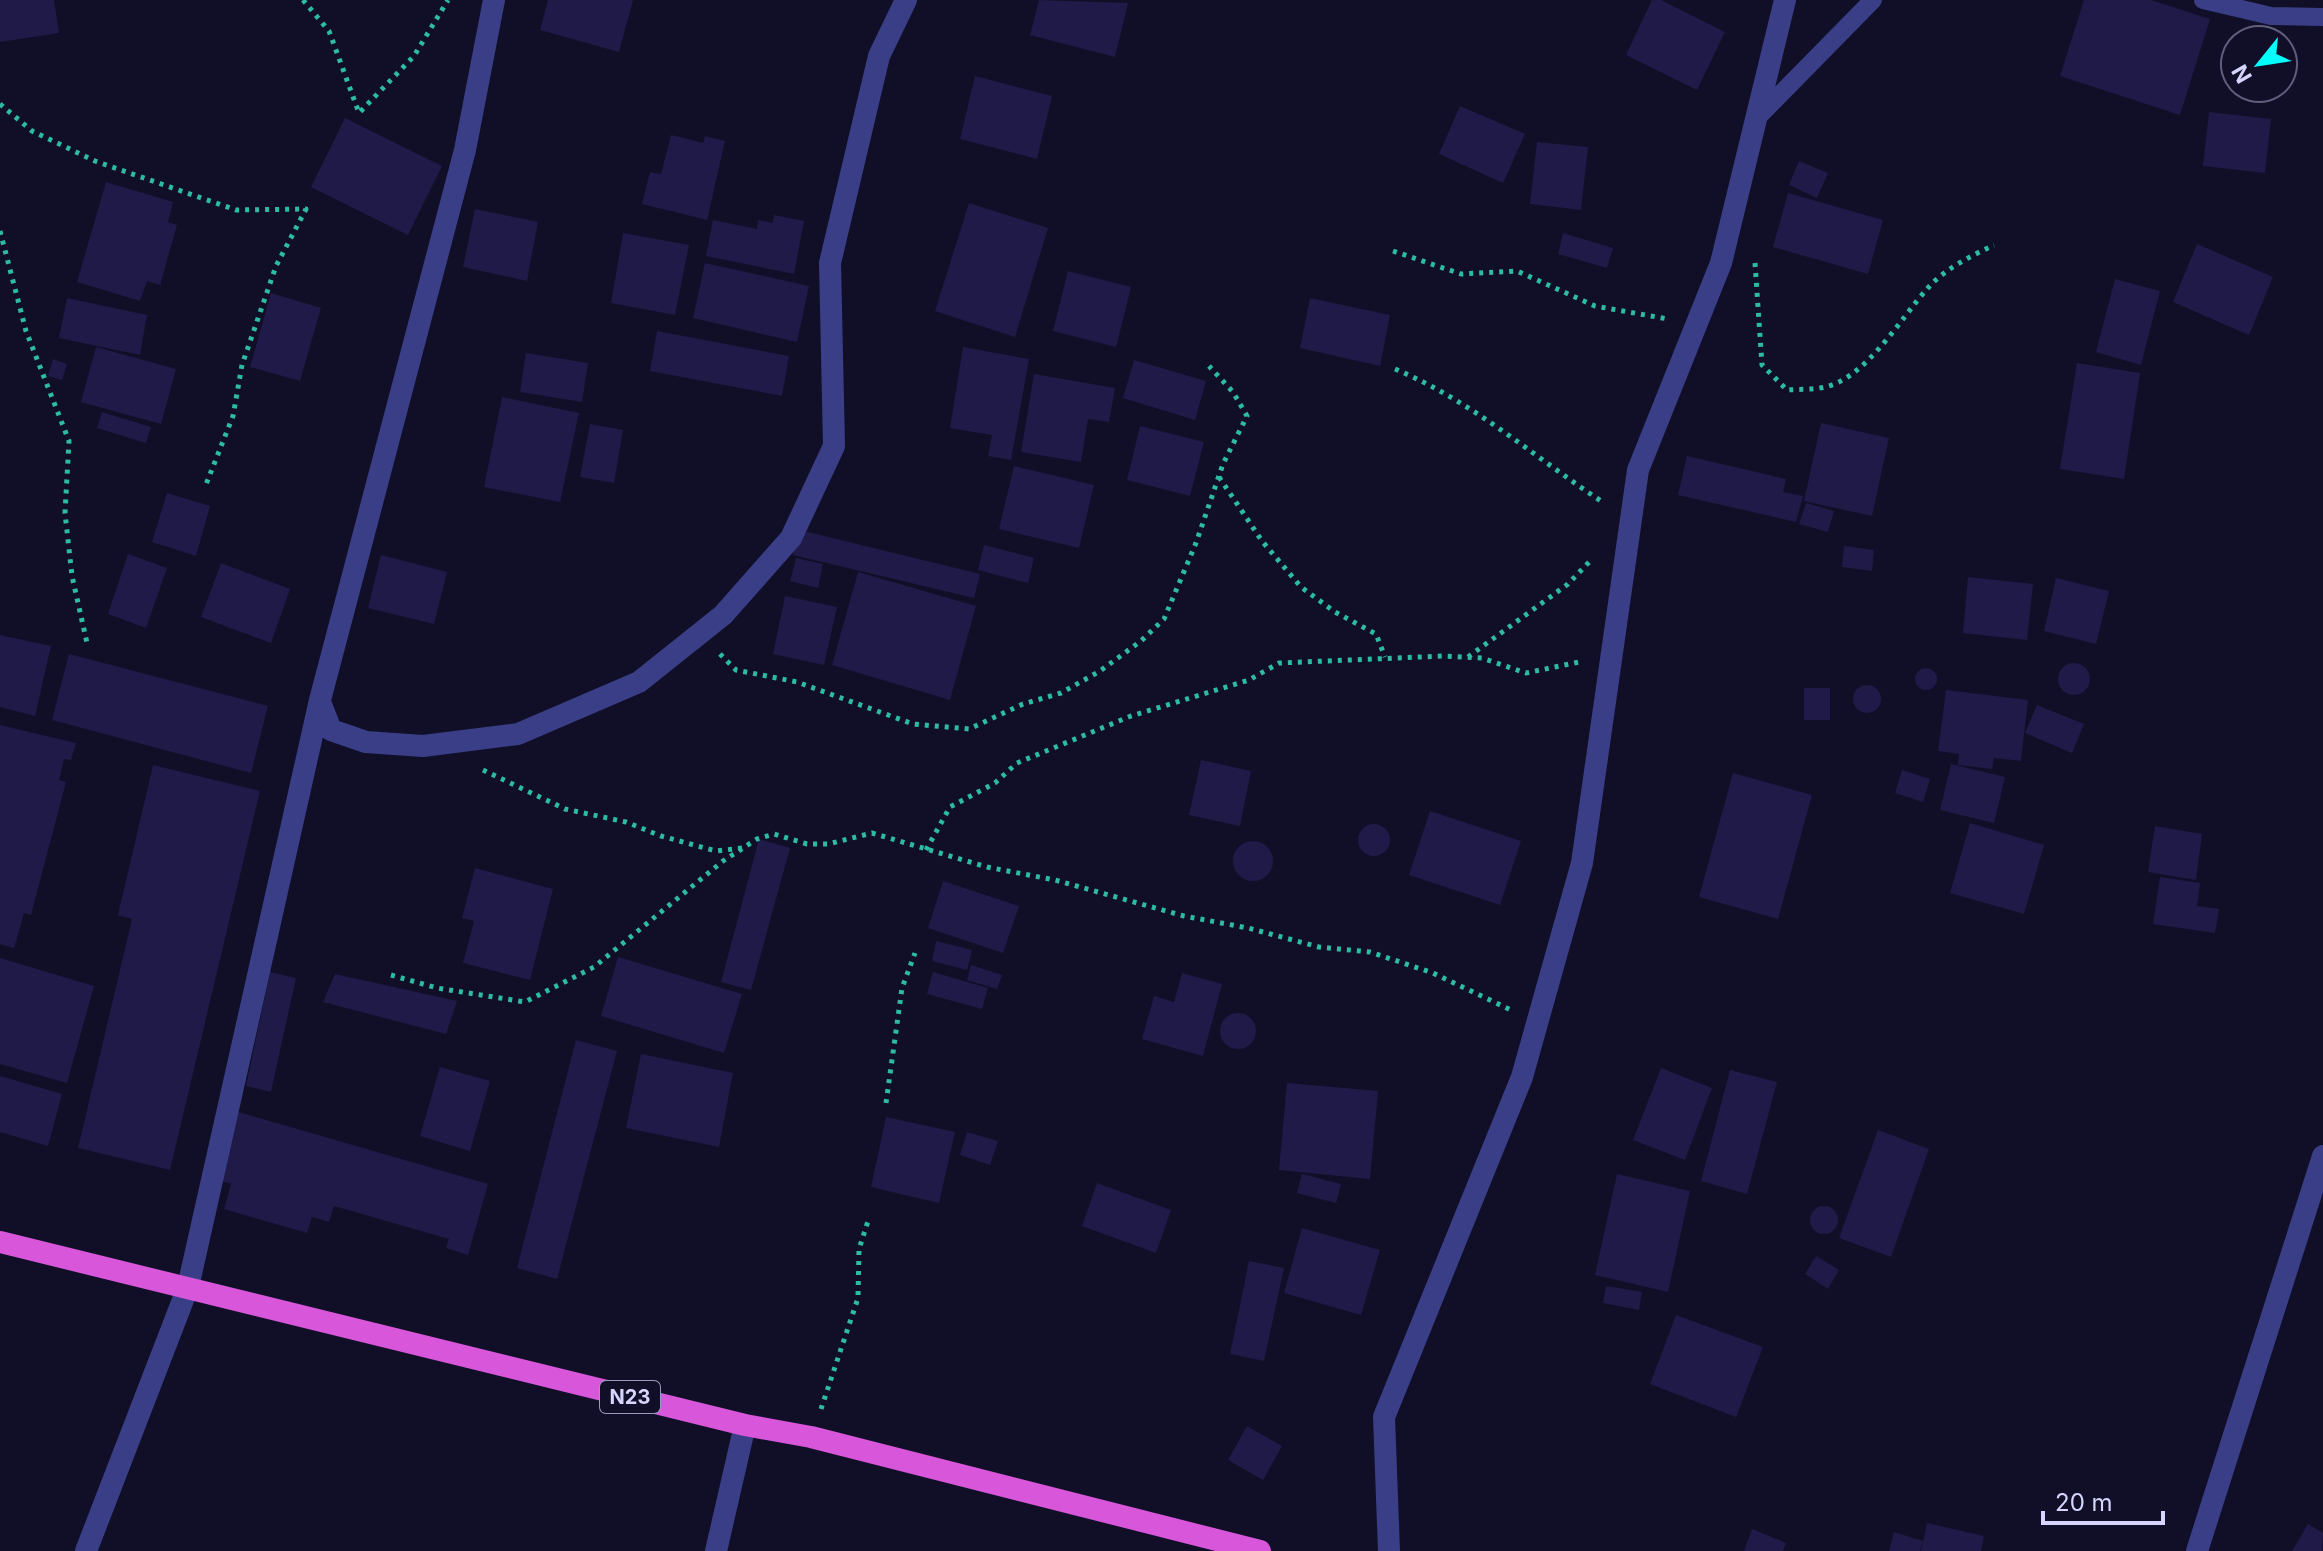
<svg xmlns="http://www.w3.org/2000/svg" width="2323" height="1551" font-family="Inter,sans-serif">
<rect width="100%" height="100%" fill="#100f27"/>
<path fill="#1f1a48" d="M0 0H54L59 33 0 42Z
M548 0H633L619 52 540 30Z
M1039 0 1128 3 1115 57 1030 35Z
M1652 0H1661L1725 32 1697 90 1626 55Z
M2084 0H2151L2210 19 2180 115 2060 76Z
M975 76 1052 96 1037 159 960 139Z
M1460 106 1525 134 1503 183 1439 154Z
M2209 112 2271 119 2265 173 2203 166Z
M345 118 442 166 408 235 311 187Z
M671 135 703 143 705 136 725 141 707 220 642 204 650 172 661 174Z
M1537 142 1588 147 1581 210 1530 204Z
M1799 161 1828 173 1817 198 1789 185Z
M106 182 173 202 168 222 177 225 160 285 147 281 140 301 77 282Z
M1788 193 1883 220 1868 274 1773 247Z
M969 203 1048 228 1015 337 935 311Z
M475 209 538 222 527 281 463 267Z
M774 215 804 221 794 274 706 256 713 220 757 229 758 220 773 223Z
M623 233 689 245 675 315 611 303Z
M1563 233 1613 248 1607 268 1558 254Z
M2197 244 2273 277 2249 335 2173 302Z
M705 263 809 286 797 342 693 318Z
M1068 271 1131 287 1116 347 1053 331Z
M2115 279 2160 291 2141 365 2096 352Z
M271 293 321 308 300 381 250 367Z
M67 298 147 315 140 355 59 338Z
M1310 298 1390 315 1380 366 1300 348Z
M657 331 789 356 782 396 650 371Z
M96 347 176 369 161 424 81 402Z
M963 347 1029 359 1011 460 988 456 992 435 950 428Z
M526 353 588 363 582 402 520 392Z
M53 359 67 364 62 380 48 376Z
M1134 360 1206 381 1195 420 1123 398Z
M2077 363 2140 373 2124 479 2060 469Z
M1034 374 1115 388 1109 422 1088 419 1081 462 1021 452Z
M502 397 579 413 560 502 484 487Z
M102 412 151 427 146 443 97 428Z
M1821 423 1889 438 1872 516 1804 501Z
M590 424 623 430 614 483 580 477Z
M1140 426 1204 442 1190 496 1127 480Z
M1687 456 1786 479 1783 492 1803 496 1796 522 1678 495Z
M1014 466 1094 485 1079 548 999 529Z
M167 493 210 506 196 556 152 542Z
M1806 503 1834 511 1828 532 1799 524Z
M800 530 980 574 974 598 793 555Z
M984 545 1034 558 1028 583 978 570Z
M1844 546 1874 550 1872 571 1842 567Z
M128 554 167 568 146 628 108 614Z
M381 555 447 572 434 624 368 608Z
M796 558 823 564 818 588 790 581Z
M221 563 290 589 271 643 201 617Z
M858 572 976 606 950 700 832 665Z
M1968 577 2033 584 2027 640 1963 633Z
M2056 578 2109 591 2096 644 2044 631Z
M785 596 837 607 824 665 773 654Z
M0 635 51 646 35 716 0 707Z
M69 654 268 706 251 773 52 720Z
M2058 679a16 16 0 1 1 32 0a16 16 0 1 1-32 0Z
M1915 679a11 11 0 1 1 22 0a11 11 0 1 1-22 0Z
M1853 699a14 14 0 1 1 28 0a14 14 0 1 1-28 0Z
M1804 688H1830V720H1804Z
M1946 690 2028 700 2021 761 1994 758 1992 769 1958 765 1959 754 1938 751Z
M2037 705 2084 724 2072 753 2025 733Z
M0 725 76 743 71 760 64 759 59 780 66 782 31 915 24 913 14 948 0 944Z
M1201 760 1251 771 1240 826 1189 815Z
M1951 764 2005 777 1994 823 1940 810Z
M153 765 260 791 170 1170 78 1148 132 919 118 915Z
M1902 770 1930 779 1923 802 1895 793Z
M1733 773 1812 795 1778 919 1699 897Z
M1430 811 1521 841 1500 905 1409 875Z
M1970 823 2044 845 2024 914 1950 893Z
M1358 840a16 16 0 1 1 32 0a16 16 0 1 1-32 0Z
M2155 826 2202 834 2196 880 2148 872Z
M759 839 790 848 751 990 721 982Z
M1233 861a20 20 0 1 1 40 0a20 20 0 1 1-40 0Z
M475 868 553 889 530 980 463 963 474 921 462 918Z
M2160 877 2200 883 2197 906 2219 909 2215 933 2153 924Z
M943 881 1019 906 1003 953 928 928Z
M936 941 972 950 967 970 932 961Z
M618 957 742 994 724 1053 601 1016Z
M0 958 94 986 67 1083 0 1064Z
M971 965 1002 975 997 989 967 980Z
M270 972 296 978 271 1092 246 1086Z
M933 972 988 988 982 1009 927 994Z
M1182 973 1222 984 1203 1056 1142 1039 1154 996 1174 1002Z
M335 974 457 1001 446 1034 323 1002Z
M1220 1031a18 18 0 1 1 36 0a18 18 0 1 1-36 0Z
M576 1040 617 1051 557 1279 517 1268Z
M641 1054 733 1073 719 1147 626 1128Z
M440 1067 490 1081 470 1151 420 1136Z
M1661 1068 1712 1088 1685 1160 1633 1140Z
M1730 1070 1777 1082 1747 1194 1701 1181Z
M0 1076 62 1094 48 1146 0 1132Z
M1287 1083 1378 1091 1370 1179 1279 1170Z
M235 1111 488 1184 468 1255 446 1248 449 1239 334 1206 329 1222 312 1217 307 1233 224 1209 231 1184 215 1179Z
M886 1117 955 1132 939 1203 871 1187Z
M1878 1130 1929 1149 1891 1257 1839 1238Z
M967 1132 998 1141 990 1165 960 1155Z
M1302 1174 1341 1184 1336 1203 1297 1193Z
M1617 1174 1690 1191 1668 1292 1595 1275Z
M1097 1183 1171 1210 1156 1253 1082 1226Z
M1810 1220a14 14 0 1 1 28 0a14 14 0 1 1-28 0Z
M1302 1228 1380 1250 1361 1315 1284 1293Z
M1816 1256 1839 1270 1828 1289 1805 1274Z
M1249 1261 1284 1268 1264 1361 1230 1354Z
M1606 1286 1642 1292 1639 1310 1603 1303Z
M1676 1315 1763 1347 1736 1417 1650 1384Z
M1247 1426 1282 1446 1263 1480 1228 1460Z
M1927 1523 1984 1536 1981 1551H1921Z
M2308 1524 2323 1533 2322 1551H2292Z
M1752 1529 1786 1543 1783 1551H1744Z
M1894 1532 1923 1541 1920 1551H1889Z"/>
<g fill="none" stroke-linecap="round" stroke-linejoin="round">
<path stroke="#2dbba4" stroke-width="5" stroke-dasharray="4 6" stroke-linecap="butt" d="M303 0 329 31 359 113 414 56 448 0
M0 104 32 131 95 161 236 210 306 209 276 266 242 365 233 416 205 487
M0 231 26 331 69 441 65 513 72 576 87 643
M1393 251 1461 274 1517 271 1595 306 1668 319
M1755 263 1762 365 1787 390C1799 389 1813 390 1825 387 1866 378 1901 318 1927 289 1944 269 1971 256 1994 245
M1395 369C1472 401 1533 456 1601 501
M1219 477 1262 541 1301 587 1335 612 1376 634 1385 657
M720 654 736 670 797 682 913 724 969 729 1023 704 1061 693 1100 671 1141 641 1164 619 1196 543 1223 464 1247 416 1233 392 1209 366
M1468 657 1568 584 1592 559
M483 770 565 809 626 822 661 836 716 851 742 848
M926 850 950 807 995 783 1017 763 1131 716 1249 680 1279 663 1444 656 1482 658 1526 673 1579 662
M391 975 437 988 525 1002 594 967 723 861 757 839 774 834 807 844H828L872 833 987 867 1055 880 1184 916 1248 928 1319 947 1370 952 1433 973 1511 1010
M886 1103 902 988 915 953
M821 1409 858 1298 859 1249 869 1218"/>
<path stroke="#393e87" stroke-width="18" d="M2203 0 2271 16 2323 17
M1759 116 1873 0"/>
<path stroke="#393e87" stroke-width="22" d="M320 702 331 730 366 742 423 746 518 734 639 682 723 615 791 538 834 446 830 263 879 56 906 0
M86 1551 188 1287 320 700 465 150 494 0
M716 1551 745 1425
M1389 1551 1384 1417 1522 1077 1582 863 1638 470 1721 263 1785 0
M2197 1551 2323 1156"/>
<path stroke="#d856da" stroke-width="22" d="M0 1242 745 1425 811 1437 1260 1551"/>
</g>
<g text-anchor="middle" stroke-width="8" stroke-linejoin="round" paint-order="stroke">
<rect fill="#100f27" stroke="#9a9abe" stroke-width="2" x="600" y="1381" width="60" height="32" rx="6"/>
<g font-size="20" font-weight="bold" fill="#d5d5ff">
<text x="630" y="1404">N23</text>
</g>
</g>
<g transform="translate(2259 64) rotate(240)"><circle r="38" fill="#100f27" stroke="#5f5e7d" stroke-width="2"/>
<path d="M0-6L14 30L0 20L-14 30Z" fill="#01fffe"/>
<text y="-12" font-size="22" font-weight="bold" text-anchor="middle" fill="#d5d5ff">N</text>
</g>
<path d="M2043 1511v12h120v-12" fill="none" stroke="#d5d5ff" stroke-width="4"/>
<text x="2055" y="1511" font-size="24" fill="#d5d5ff" stroke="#100f27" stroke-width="6" paint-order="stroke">20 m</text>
</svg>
